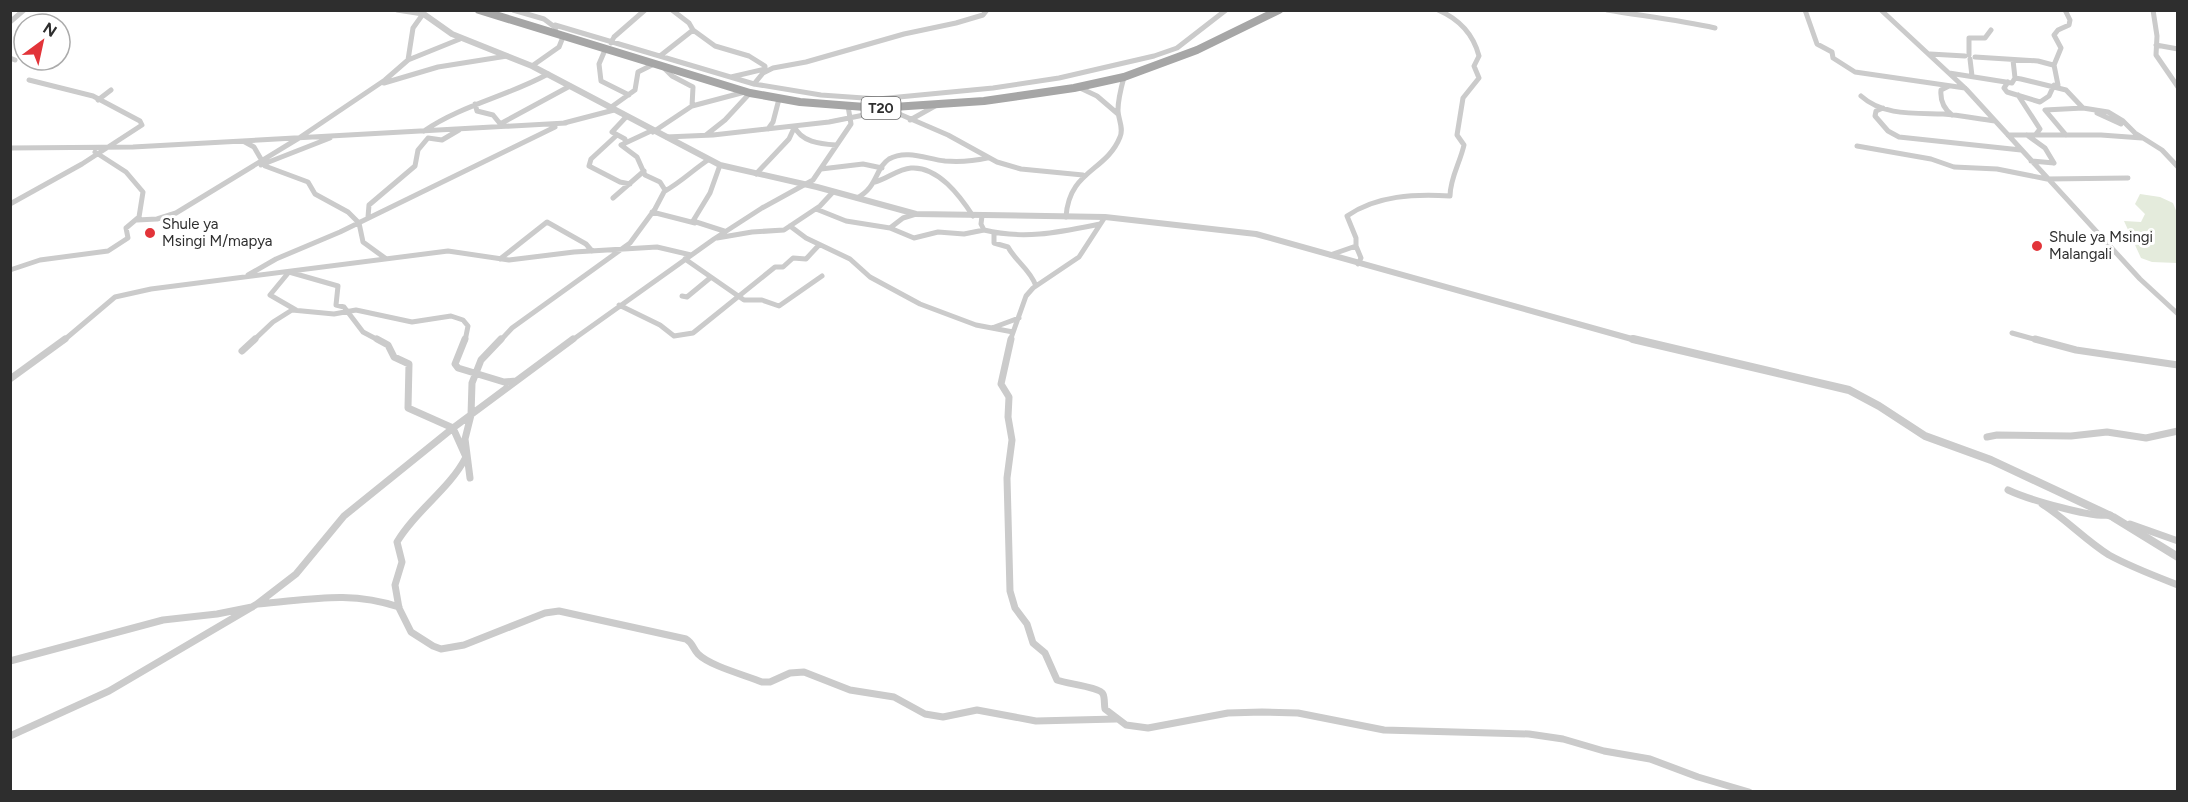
<svg xmlns="http://www.w3.org/2000/svg" width="2188" height="802" font-family="Figtree,sans-serif">
<rect width="100%" height="100%" fill="#fff"/>
<path fill="#e4ebdc" d="M2140 194 2160 197 2173 203 2177 213V263L2152 262 2141 258 2124 221 2141 222 2145 214 2135 204Z"/>
<g fill="none" stroke-linecap="round" stroke-linejoin="round">
<path stroke="#cbcbcb" stroke-width="5" d="M397 10 423 14
M513 10 544 19 556 28
M1607 10C1643 16 1679 20 1715 28
M1805 10 1817 44 1832 52 1833 58 1855 72 1965 88
M1881 10 1966 89 2140 279 2178 314
M2153 10 2157 36 2156 55 2178 87
M10 22 24 10
M555 25 754 84 821 95 878 99 993 88 1059 78 1154 56 1177 48 1226 10
M693 30 715 46 749 56 765 66V71
M611 43 614 37 645 10
M2156 45 2178 49
M605 50 599 64 601 81 629 95
M1930 54 1965 56
M1969 55V38H1985L1991 30
M660 56 693 30 689 23 672 10
M1975 57 2038 61 2053 65
M10 58 15 60
M1970 59 1972 76
M408 60 460 39
M2013 60 2015 78
M532 66 559 47 563 37
M664 68 672 76 693 87 692 106
M1949 73 2012 83 2015 78 2021 79 2066 90 2083 108 2108 112 2123 121 2135 133 2162 150 2178 167
M731 77 765 69
M2008 82 2004 88 2007 92 2040 102 2049 96 2054 85
M384 83 438 67 507 56
M754 84 763 73 773 68 806 62 904 34 956 23 983 15 987 10
M2058 85 2054 65 2061 48 2054 35 2058 30 2069 25 2070 20 2065 10
M1949 86 1941 90C1940 101 1944 109 1952 115
M1078 87 1097 96 1118 114
M2018 95 2040 129 2036 134
M1861 96C1883 116 1915 113 1943 114 1960 115 1978 119 1995 121
M98 100 111 90
M475 104 477 111 493 115 502 126
M610 108 635 90 638 72 654 64
M1883 108 1876 111 1875 116 1888 131 1899 137 2021 150
M890 110 948 135 997 162 1021 169 1083 175
M2097 113 2121 124
M910 120 935 106
M564 123 614 110
M500 124 570 86
M794 126C801 142 820 144 836 145
M768 129 773 122 779 99
M424 131C462 105 508 96 548 74
M653 132 692 106 745 92
M617 135 591 159 589 166 620 182 630 184
M706 135 725 120 750 93
M2008 135H2101L2142 138
M2027 135 2045 148 2054 163
M2066 135 2045 110 2083 108
M666 137 713 135 829 122 894 109
M243 141 254 147 265 166 308 182 315 194 348 212 359 223 363 242 385 258
M625 142V139L612 132 626 117
M1857 146 1931 159 1954 167 1997 169 2047 179 2128 178
M10 148 133 147 566 123
M2031 161 2054 163
M261 165 330 138
M720 165 710 193 693 221 724 231
M821 169 863 164 882 168
M756 174 789 139 794 128
M875 182C887 179 898 169 911 168 938 166 960 196 973 216
M665 191C681 182 693 170 708 160
M613 198 644 171
M857 198C878 187 875 168 889 159 906 149 927 159 945 161 959 162 974 161 987 158
M10 204 82 164 142 125 140 121 93 96 29 80
M816 209 846 221 890 228
M652 212 695 223
M916 214 903 218 890 228 914 238 938 232 964 234 984 230
M982 216 981 224 984 230C1025 240 1060 232 1100 224
M368 217 369 205 415 166 418 150 428 138 442 140 459 130
M1066 217C1069 170 1106 172 1120 137 1124 128 1118 119 1118 110 1118 99 1121 88 1124 77
M137 220 157 219 176 213 299 138 385 80 408 60 413 28 423 14
M790 226 806 238 850 259 870 277 920 304 976 325 1013 332
M994 233V243L1008 247C1016 262 1030 269 1036 286
M717 238 752 232 784 230 820 206 833 192
M1356 246 1361 258 1358 264
M1330 255 1356 246V238L1347 216C1377 195 1415 194 1450 196 1450 178 1460 163 1464 145L1457 135 1463 98 1479 78 1474 66 1479 56C1473 33 1459 19 1438 10
M500 259 547 222 586 244 592 251
M685 259 744 300H762L779 306 822 276
M10 270 40 260 108 251 128 238 126 228 139 217 143 192 126 172 95 152
M248 275 276 259 340 232 555 127
M682 296 687 297 710 278
M619 305 660 325 674 336 693 333 775 267H783L793 258 806 259 819 245
M296 310 270 295 289 272 338 286 336 305 344 307 363 332 380 341
M992 328 1019 318
M2012 333 2041 341
M63 341 115 297 151 289 448 251 509 260 574 252 657 247 691 255
M253 341 273 322 292 310 334 314 356 310 412 322 451 316 463 320 468 326 465 341
M500 341 512 328 630 243 655 209 665 190 660 182 645 175 637 157 621 145 651 131
M571 341 714 239 762 208 813 180 851 124 848 106
M1010 341 1026 296 1033 288 1079 257 1105 217"/>
<path stroke="#cbcbcb" stroke-width="7" d="M377 339 388 345 394 357 409 364 408 408 453 428 466 457C449 490 416 510 397 542L402 562 395 585 399 608 411 632 433 646 441 649 464 645 545 613 559 611 686 639C693 643 693 649 698 654 710 666 745 675 762 682H770L790 673 804 672 850 690 894 697 925 714 943 717 977 710 1036 721 1116 719
M465 339 455 364 458 368 504 382 516 381
M1011 339 1001 384 1009 397 1008 417 1012 440 1007 478 1010 591 1015 608 1027 624 1033 643 1045 653 1057 680C1067 684 1100 687 1103 694 1105 698 1104 705 1105 709L1126 725 1148 728 1228 713 1262 712 1298 713 1384 730 1529 734 1563 739 1604 751 1650 759 1698 777 1749 792
M2035 339 2076 350 2178 365
M242 351 255 339
M10 379 65 339
M1987 437 1997 435 2071 436 2107 432 2146 438 2178 431
M470 478 465 439 471 415 472 383 481 360 501 339
M2008 490C2027 499 2091 518 2110 515
M2042 504C2066 519 2085 540 2109 555 2131 567 2155 576 2178 585
M2130 524 2178 541
M258 604C309 600 349 590 399 607
M10 661 163 620 217 614 252 607
M10 736 109 691 257 604 296 574 344 516 453 428 573 339"/>
<path stroke="#cbcbcb" stroke-width="6" d="M418 10 452 34 532 66 720 165 817 187 916 214 1105 217 1256 234 1639 341"/>
<path stroke="#cbcbcb" stroke-width="8" d="M1633 339 1849 390 1879 406 1925 436 1991 460 2113 517 2178 557"/>
<path stroke="#a6a6a6" stroke-width="8" d="M479 10 750 93 800 102 878 108 984 101 1074 88 1124 77 1197 50 1279 10"/>
</g>
<g fill="#e23439" stroke="#fff" stroke-width="2">
<circle cx="150" cy="233" r="6"/>
<circle cx="2037" cy="246" r="6"/>
</g>
<g text-anchor="middle" stroke-width="6" stroke-linejoin="round" paint-order="stroke">
<rect fill="#fff" stroke="#6d6d6d" stroke-width="1.5" x="861.5" y="97" width="39" height="22" rx="4.5"/>
<g font-size="14" font-weight="bold" fill="#2e2e2e">
<text x="881" y="113">T20</text>
</g>
<g font-size="15" fill="#2e2e2e" stroke="#fff" text-anchor="start">
<text x="162" y="229">Shule ya<tspan x="162" dy="17">Msingi M/mapya</tspan></text>
<text x="2049" y="242">Shule ya Msingi<tspan x="2049" dy="17">Malangali</tspan></text>
</g>
</g>
<rect width="2188" height="802" fill="none" stroke="#2e2e2e" stroke-width="24"/>
<g transform="translate(42 42) rotate(33)"><circle r="28" fill="#ffffff" stroke="#ababab" stroke-width="1.5"/>
<path d="M0-4.5L10 22L0 15L-10 22Z" fill="#e23439"/>
<text y="-9" font-size="16" font-weight="bold" text-anchor="middle" fill="#2e2e2e">N</text>
</g>
</svg>
